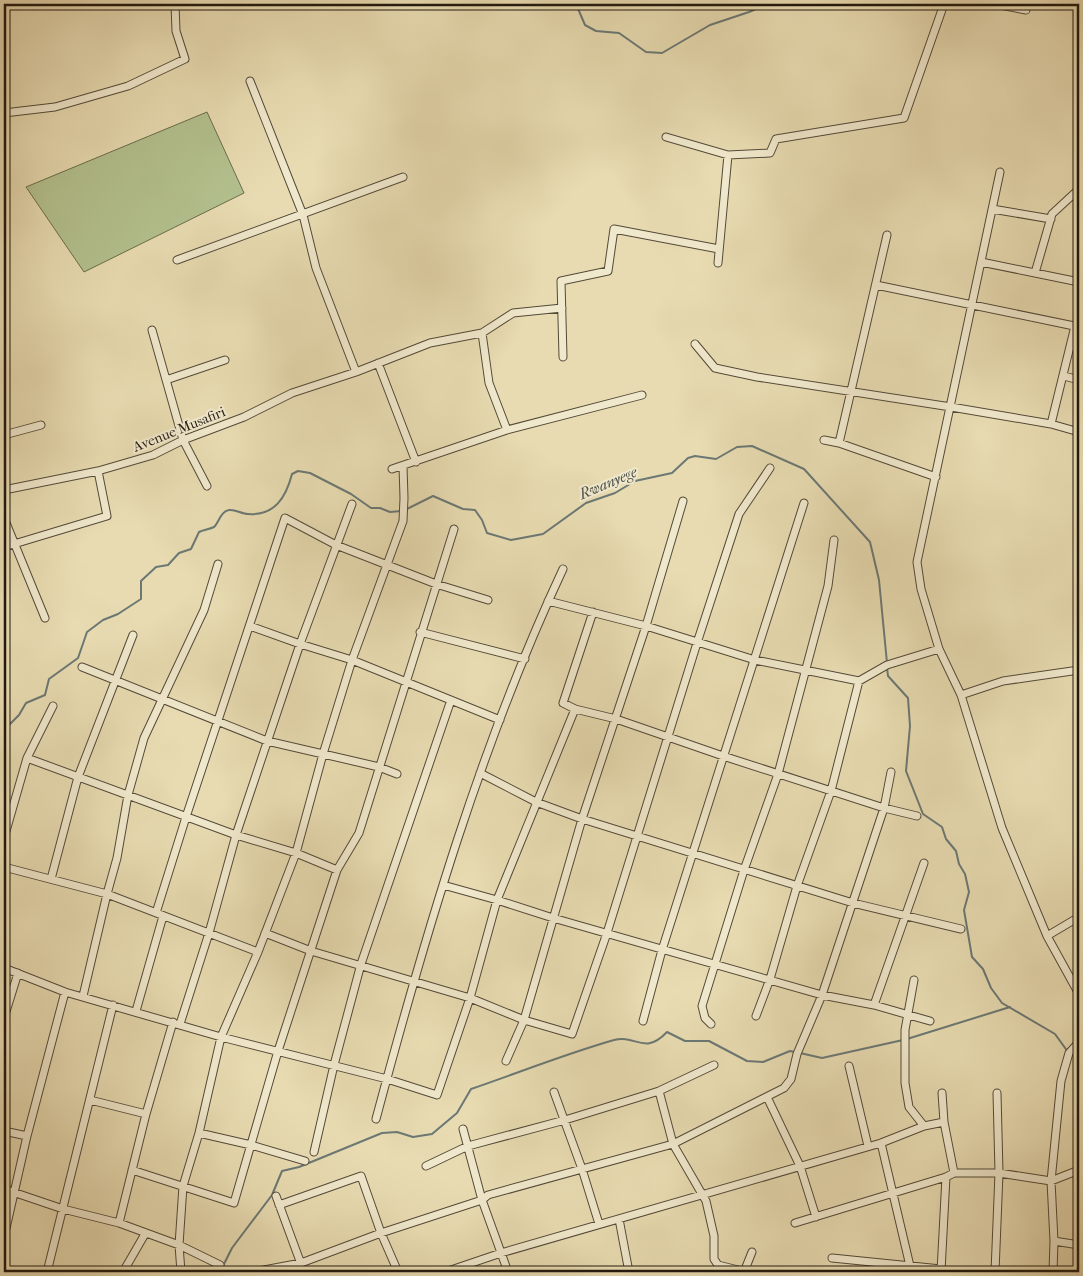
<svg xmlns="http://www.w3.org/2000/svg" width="1083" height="1276" font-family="'IM FELL French Canon',serif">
<rect width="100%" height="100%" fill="#e8dbb1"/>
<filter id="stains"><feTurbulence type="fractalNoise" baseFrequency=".004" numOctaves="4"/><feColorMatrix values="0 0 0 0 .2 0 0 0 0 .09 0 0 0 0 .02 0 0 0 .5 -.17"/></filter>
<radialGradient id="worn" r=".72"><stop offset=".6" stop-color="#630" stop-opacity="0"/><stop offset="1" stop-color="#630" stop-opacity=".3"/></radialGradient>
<path fill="#b3c18e" stroke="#6a6d4e" d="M207 112 244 193 84 272 26 187Z"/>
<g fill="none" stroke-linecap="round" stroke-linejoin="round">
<path stroke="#6b7874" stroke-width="2" d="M576 4 585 25 596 31 619 33 646 52 662 53 710 25 749 12 768 4
M405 510 433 496 463 509 475 510 482 520 487 533 511 540 543 534 586 503 615 493 635 481 672 473 688 458 695 456 716 459 737 447 752 446 804 469 870 542 879 580 887 663
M887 668 888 676 908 698 910 726 906 771 923 814 942 827 946 839 956 851 959 864 965 874 969 892 964 910 972 957 983 969 991 988 1002 1003 1055 1034 1068 1052
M4 730 19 715 26 703 45 695 49 679 78 658 87 632 103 620 118 614 141 599V581L156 567 168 565 179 553 191 549 199 532C203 530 210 529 214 527 219 522 221 511 229 510 235 509 242 514 248 514 275 516 286 497 292 474L298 471 310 473 351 494 371 508H380L390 512 401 511
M907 1039 1010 1007
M800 1053 822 1058 903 1040
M1072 1055 1079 1060
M220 1272 232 1248 272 1195 282 1171 299 1167 382 1133 397 1132 413 1137 432 1134 457 1113 471 1089C518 1073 565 1054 614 1040 636 1034 644 1056 667 1032L685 1041H709L747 1061 763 1062 790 1051 795 1052"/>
<defs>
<path id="street" d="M995 4 1026 10
M250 81 303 215 316 268 356 372
M4 113 55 107 128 86 185 59 176 31 175 4
M666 137 728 155 770 153 776 139 904 118 944 4
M4 165H5
M1000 172 917 562 921 589 939 649 961 695 1002 828 1047 936 1079 994
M992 209 1051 219
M177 260 403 177
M981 262 1079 282
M718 263 728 155
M1035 273 1052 214 1079 189
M876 285 1079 327
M4 321V322
M152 330 183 440 207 486
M482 333 489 383 507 430
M695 344 715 368 757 377 951 407 1051 424 1079 432
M563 357 561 281 608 271 614 229 719 249
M378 363 416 462
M1064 376 1079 380
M166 380 225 360
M1051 424 1075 326
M4 435 41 425
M824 440 839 443 936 477
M839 443 887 235
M392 469 507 430 642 395
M4 490 98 471
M4 518 45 618
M4 547 107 516 98 471 153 455 183 440 244 417 292 393 356 372 430 343 482 333 513 313 562 308
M548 601 646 626 755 660 859 681 887 665 939 649
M593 612 563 703 575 709 616 719 723 756 884 808 917 816
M250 626 300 644 352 660 500 720
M420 632 525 659
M82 667 267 741 379 767 397 774
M961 695 1003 681 1079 670
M27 758 236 835 296 853 337 870
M480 773 536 802 582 819 853 903 961 929
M4 838 27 758 53 706
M4 867 107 894 258 952
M51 879 78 777 133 635
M443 885 497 900 553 918 822 995 874 1005 930 1021
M156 913 186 817 285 518 336 545 436 584 488 600
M265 933 311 951 470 998 524 1020 572 1034 607 933 697 643 739 514 770 468
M1047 936 1079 917
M4 968 65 992 221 1037 387 1079 437 1095 470 998 497 900 575 709
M914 980 905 1030V1083L909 1107 924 1126
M83 996 107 894 117 858 128 795 144 738 204 610 218 564
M874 1005 924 863
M136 1011 163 916
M756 1016 770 979 797 886 831 791 859 681
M4 1018 18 973
M643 1021 662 950 804 503
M180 1024 209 933 236 835 300 644 352 504
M711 1024 705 1018 702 1006 744 870 778 774 828 586 834 540
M506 1061 524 1020 582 819 646 626 683 501
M849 1066 868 1146
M659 1091 673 1144 706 1201 714 1236V1259L718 1265 746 1272
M554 1092 582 1169 599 1224
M942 1093 944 1122 954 1173
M767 1097 800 1166 816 1217
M90 1100 146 1114
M376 1119C426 932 481 744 563 569
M463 1129 482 1200 508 1272
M4 1131 27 1136
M199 1133 251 1145 305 1161
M881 1143 910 1266
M314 1152 334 1065 361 964 451 700
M426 1166 468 1146 565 1120 659 1091 714 1065
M132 1170 234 1203 278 1051 337 870 359 833 454 529
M4 1189 63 1209 119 1223 179 1245 220 1265
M276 1196 304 1272
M279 1205 361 1176 381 1233 398 1272
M619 1219 629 1272
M119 1223 146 1114 173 1022
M795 1223 946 1177 954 1173H999L1051 1181 1079 1170
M4 1237 27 1136 65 992
M1054 1241 1079 1245
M832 1258 941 1269
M941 1271 946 1177
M47 1272 113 1005
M123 1272 145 1234
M181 1272 179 1245 183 1186 199 1133 221 1037 258 952 296 853 323 754 352 660 403 521 404 498 403 466
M253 1272 301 1263 381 1233 482 1200 488 1195 673 1144 784 1088 791 1079 797 1054 822 995 884 808 891 772
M445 1272 501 1253 881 1143 924 1126 944 1122
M744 1272 752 1252
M995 1272 999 1173 997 1093
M1053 1272 1054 1241 1051 1181 1061 1081 1069 1053 1079 1042"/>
</defs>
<use href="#street" stroke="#534a38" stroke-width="9"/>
<use href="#street" stroke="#f0e8cc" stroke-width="7"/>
</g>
<g text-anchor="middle" stroke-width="4" stroke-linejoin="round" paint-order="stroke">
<g font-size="14" fill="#21190f" stroke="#f0e8cc">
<text transform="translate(179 429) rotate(-22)" y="5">Avenue Musafiri</text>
</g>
<g font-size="15" font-style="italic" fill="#4c514a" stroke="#f0e8cc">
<text transform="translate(608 483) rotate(-23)" y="5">Rwanyege</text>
</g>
</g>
<rect width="1083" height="1276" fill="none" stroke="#e8dbb1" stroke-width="20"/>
<rect x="5" y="5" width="1073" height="1266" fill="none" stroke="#21190f" stroke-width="2.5"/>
<rect x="10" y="10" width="1063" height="1256" fill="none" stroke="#21190f"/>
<rect width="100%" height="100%" filter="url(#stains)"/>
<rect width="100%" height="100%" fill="url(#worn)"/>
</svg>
